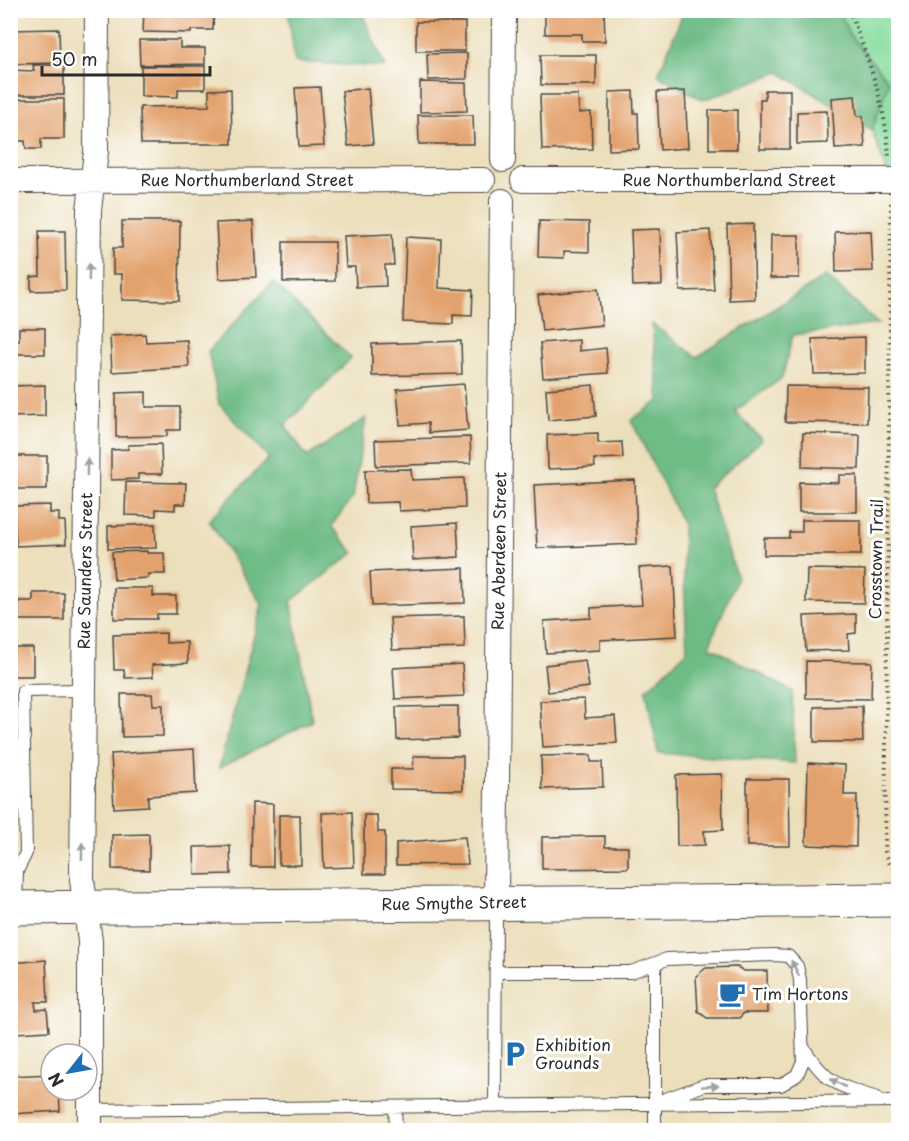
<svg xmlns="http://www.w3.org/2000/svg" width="909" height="1141" font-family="'Playpen Sans',sans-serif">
<rect width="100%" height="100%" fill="#fff"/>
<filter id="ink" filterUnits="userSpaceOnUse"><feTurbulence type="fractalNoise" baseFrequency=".0167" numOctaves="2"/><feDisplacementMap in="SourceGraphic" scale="12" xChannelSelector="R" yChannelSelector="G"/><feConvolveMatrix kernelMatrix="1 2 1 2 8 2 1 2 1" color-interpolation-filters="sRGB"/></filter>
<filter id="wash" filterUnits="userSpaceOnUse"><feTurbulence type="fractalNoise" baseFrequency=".008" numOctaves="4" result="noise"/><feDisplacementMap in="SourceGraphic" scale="24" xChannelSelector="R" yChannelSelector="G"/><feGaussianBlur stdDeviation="1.35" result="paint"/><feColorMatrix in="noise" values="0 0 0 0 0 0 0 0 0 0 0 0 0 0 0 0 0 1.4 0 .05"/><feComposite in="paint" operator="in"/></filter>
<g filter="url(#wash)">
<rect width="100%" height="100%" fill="#ecdfbc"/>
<path fill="#88dc9f" stroke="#5a8465" stroke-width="1.5" d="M829 11H898V180H890Z"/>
<path fill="#6ebc86" stroke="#4c7458" stroke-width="1.5" d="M839 10 849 34 889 82 872 130 779 72 703 100 658 75 684 11Z
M288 11H361L385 67 295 62Z
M826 276 878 324 793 335 782 378 735 411 762 440 708 488 737 578 709 646 792 691 795 763 658 753 646 690 687 651 682 523 631 420 659 401 652 324 697 357Z
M273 282 351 358 285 425 307 457 366 418 353 497 331 526 354 553 291 601 312 721 219 768 262 605 209 520 269 458 219 404 208 351Z"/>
<g id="blocks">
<path fill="#e3a26d" d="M144 10H214L213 30H191V33L143 32Z
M393 10H437V12L393 14Z
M545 10H604L605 41H582V34H545Z
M416 22H465V51H416Z
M59 29 60 63 10 64V30Z
M139 40H180V48H205V64L140 65Z
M467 53V79L428 80 427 54Z
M540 55H596V85H541Z
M33 65H64V95H10V70L34 71Z
M141 66H205V89H178V97L141 96Z
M420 82 466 83 467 111 420 112Z
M320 87 324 146 299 147 295 88Z
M368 88 373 144 348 146 342 91Z
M231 89 232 144H141L140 107 209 106V90Z
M765 90H790V149H760V99H765Z
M633 91 634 113H638L639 149 609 150V92Z
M685 91 688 148 660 150 657 92Z
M540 95H578L579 113 591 112 592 149 542 150Z
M855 96 857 116H863L865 147 835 149 832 98Z
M10 99H64V139H41V149H26L25 141H10Z
M709 110H737V149H709Z
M827 111 828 143 797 144V112Z
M418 115H473L474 144H419Z
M122 221H180L179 301 122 300V274H113V248H122Z
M253 221 256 277 219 279 216 223Z
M539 221 589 222V252L564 251V258L538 257Z
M753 224 755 299 729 300 727 225Z
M660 229 662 285 633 286 631 230Z
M710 230 714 290 680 291 677 232Z
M39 231H65L66 290 31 291V277L40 276Z
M871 231 873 271 836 272 835 232Z
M392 234 394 265H385L386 286 356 287 355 267H346L344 236Z
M771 235H799V278H770Z
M406 237 441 239 439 288 473 290 472 316 453 315V324L403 322Z
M283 242H335V281L283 282Z
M598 289 602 325 542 331 538 295Z
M19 328H45V354H10V341H19Z
M145 334 146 342 187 340 189 367 112 372 110 336Z
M865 337V373L814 374 812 339Z
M579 340V351L606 348 608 373 543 378 540 343Z
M461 341 462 374 372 376V344Z
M464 384 468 430 429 433 428 423 400 425 397 389Z
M45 385V416L10 417V386Z
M593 385 596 416 548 420 546 389Z
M786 386 868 387 867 423 785 422Z
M146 392V407H180V430H167V436L116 437V393Z
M598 433V443L622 442 623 458 594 459 595 467 548 469 547 435Z
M803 433 860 435 859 469 802 467Z
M470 437 471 463 376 466 375 440Z
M161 444 162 474H138V479L111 480V450L128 449V445Z
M10 456H47V489H10Z
M411 469 412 480 464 478 465 508 399 511 398 502 366 503 365 470Z
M839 475H857V512H799V482L839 483Z
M635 480 637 544 537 548 534 485Z
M126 482 186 483 185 504H175V510L156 509V516L125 515Z
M50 505V513H59V521H65L66 544 16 546 14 506Z
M802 520H861V555H764V538H789V532H802Z
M457 523 459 557 413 560 411 526Z
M155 524 156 548 108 549V526Z
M147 551V553H164L165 574H148V578L114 580 112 552Z
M673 566 677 636 600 640V650L546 653 544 621 591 618V608L642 605 639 568Z
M464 568 465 603 372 606 370 572Z
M807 569 865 570 864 603 806 602Z
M114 588H153V596H176V614H157V619H114Z
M33 593H64V620H19V601H33Z
M856 614V633L848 634 849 650 806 651 804 616Z
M464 616 465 648 392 650 390 618Z
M166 633V643L187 642 188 663 152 665 153 677 125 678 124 670H114L113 635Z
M10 648H33V676H10Z
M585 660 589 687 548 692 545 665Z
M806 661 872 662 871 699 806 698Z
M462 664 464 696 395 699 393 668Z
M121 694H152L153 705H163V736L122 737Z
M584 699 585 718 615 716 617 743 543 747 540 701Z
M458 706V738L397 740 396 707Z
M862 706 863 742H814V707Z
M194 749 196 793 148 796V806L114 808 111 754Z
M591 755V762H602L603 787 542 789 541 756Z
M414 756H463V790L391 789V769H413Z
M808 763 845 765 844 795H857L856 847 806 845Z
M722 774 723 830 704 831 705 845 677 846 676 775Z
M747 779H789L790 846H747Z
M252 803 273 804V867H251Z
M352 812 354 867 324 868 322 813Z
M279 815H300L301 865H279Z
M364 815H377L378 832H385V874H364Z
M149 834V870L112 869V835Z
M605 836V847H628V868L542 869V837Z
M465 837 468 864 396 865V843Z
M230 846 231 874 195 875 194 847Z
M46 960 48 1002H35L36 1010 47 1009 49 1031 16 1033 15 1009H10V963Z
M737 967 744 971H767L768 1013H744L739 1018H707L698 1011 696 976 706 968Z
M51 1074V1090H59L60 1111 10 1114V1076Z"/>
</g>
</g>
<g filter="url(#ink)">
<use href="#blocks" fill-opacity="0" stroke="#484641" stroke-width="1.5"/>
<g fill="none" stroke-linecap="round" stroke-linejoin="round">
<defs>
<path id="lane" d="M16 907 17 871 26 853 23 691 84 690
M498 972H631L667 959 774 955 788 956 797 966 800 980 803 1061 797 1075 781 1085H704L663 1100
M803 1047C827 1084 836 1085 877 1098
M495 1106 496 906
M395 1107 396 1130
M90 1110 898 1101
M655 1130V965"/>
<path id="street" d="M503 160 504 10
M523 180H898
M10 181 483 180
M496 902 502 201
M90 1130V941L82 880 89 210 96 152 97 10"/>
<path id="secondary" d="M10 908 898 900"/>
</defs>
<use href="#lane" stroke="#484641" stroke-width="14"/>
<use href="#street" stroke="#484641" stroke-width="26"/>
<use href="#secondary" stroke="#484641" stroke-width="35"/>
<path stroke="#484641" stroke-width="4" stroke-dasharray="1.5 4.5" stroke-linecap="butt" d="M849 10C868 58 887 107 889 160
M891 203 885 851 889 864 898 872"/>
<use href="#lane" stroke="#fff" stroke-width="12"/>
<use href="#street" stroke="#fff" stroke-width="24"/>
<use href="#secondary" stroke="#fff" stroke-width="33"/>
</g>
<defs><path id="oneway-solid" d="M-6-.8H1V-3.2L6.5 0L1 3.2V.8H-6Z" transform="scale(1.5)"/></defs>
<g fill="#a0a0a0">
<use href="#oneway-solid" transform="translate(89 272) rotate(-89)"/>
<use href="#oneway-solid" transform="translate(87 467) rotate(-89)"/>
<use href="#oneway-solid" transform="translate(82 851) rotate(-89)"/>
<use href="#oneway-solid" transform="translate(795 968) rotate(-117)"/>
<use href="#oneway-solid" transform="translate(838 1083) rotate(-153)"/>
<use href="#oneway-solid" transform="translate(710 1086) rotate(-4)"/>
</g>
</g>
<defs>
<symbol id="cafe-bare" viewBox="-9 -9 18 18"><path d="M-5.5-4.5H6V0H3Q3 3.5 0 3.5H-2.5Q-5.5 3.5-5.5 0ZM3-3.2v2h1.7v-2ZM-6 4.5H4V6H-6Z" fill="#1f6fb2" stroke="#fff" stroke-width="2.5" paint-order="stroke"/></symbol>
<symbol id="parking-bare" viewBox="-9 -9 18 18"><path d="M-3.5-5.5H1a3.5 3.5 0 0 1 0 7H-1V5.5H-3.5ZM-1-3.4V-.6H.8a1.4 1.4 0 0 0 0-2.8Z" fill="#1f6fb2" stroke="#fff" stroke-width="2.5" paint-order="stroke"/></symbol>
</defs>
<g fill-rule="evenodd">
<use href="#cafe-bare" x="713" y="975" width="38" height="38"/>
<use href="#parking-bare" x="496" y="1035" width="38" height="38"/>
</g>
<g text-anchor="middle" stroke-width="6" stroke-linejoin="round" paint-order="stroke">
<g font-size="16" fill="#2b2b2b" stroke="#fff">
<text x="247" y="186">Rue Northumberland Street</text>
<text x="729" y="186">Rue Northumberland Street</text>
<text transform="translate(499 551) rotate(-89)" y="6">Rue Aberdeen Street</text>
<text transform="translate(876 559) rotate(-89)" y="6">Crosstown Trail</text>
<text transform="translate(85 571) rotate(-89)" y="6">Rue Saunders Street</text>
<text transform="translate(454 903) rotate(-1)" y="6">Rue Smythe Street</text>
</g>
<g font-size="16" fill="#2b2b2b" stroke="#fff" text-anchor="start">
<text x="752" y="1000">Tim Hortons</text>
<text x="535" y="1051">Exhibition<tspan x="535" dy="18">Grounds</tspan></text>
</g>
</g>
<rect width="909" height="1141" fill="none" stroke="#fff" stroke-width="36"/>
<g transform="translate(69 1072) rotate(239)"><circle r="28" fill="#ffffff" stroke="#aaaaaa" stroke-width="1.5"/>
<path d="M0-4.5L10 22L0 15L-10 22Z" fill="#1f6fb2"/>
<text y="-9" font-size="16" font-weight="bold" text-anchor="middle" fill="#2b2b2b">N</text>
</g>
<path d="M42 66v9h168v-9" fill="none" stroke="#2b2b2b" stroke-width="3"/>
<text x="51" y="66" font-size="18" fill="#2b2b2b" stroke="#ffffff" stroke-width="4.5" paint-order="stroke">50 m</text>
</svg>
